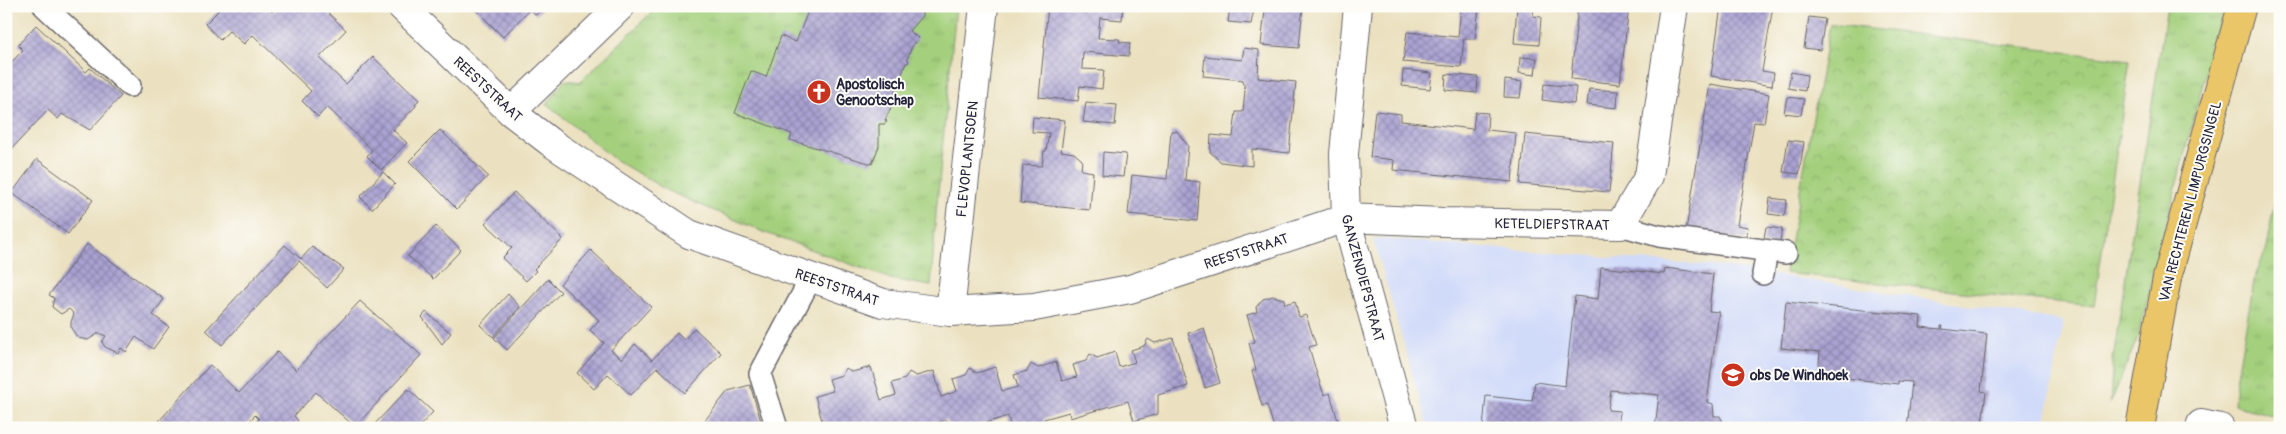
<svg xmlns="http://www.w3.org/2000/svg" width="2286" height="434" font-family="Pangolin,sans-serif">
<defs>
<pattern id="grass-tufts" width="24" height="20" patternUnits="userSpaceOnUse" patternTransform="scale(1.25)"><rect width="24" height="20" fill="#a4d07d"/><path d="M3 7l-1-3M5 7V3M7 7l1-3M15 17l-1-3M17 17v-4M19 17l1-3" fill="none" stroke="#8db26d"/></pattern>
<pattern id="park-crowns" width="20" height="18" patternUnits="userSpaceOnUse" patternTransform="scale(1.25)"><rect width="20" height="18" fill="#a4d07d"/><path d="M2 6a3 3 0 1 1 6 0M12 15a3 3 0 1 1 6 0" fill="none" stroke="#8db26d"/></pattern>
<pattern id="building-cross-hatch" width="8" height="8" patternUnits="userSpaceOnUse" patternTransform="scale(1.25)"><rect width="8" height="8" fill="#aaa2d2"/><path d="M0 0l8 8M0 8l8-8" fill="none" stroke="#8a84ac"/></pattern>
</defs>
<rect width="100%" height="100%" fill="#fdfcf7"/>
<filter id="ink" filterUnits="userSpaceOnUse"><feTurbulence type="fractalNoise" baseFrequency=".02" numOctaves="2"/><feDisplacementMap in="SourceGraphic" scale="10" xChannelSelector="R" yChannelSelector="G"/><feConvolveMatrix kernelMatrix="1 2 1 2 8 2 1 2 1" color-interpolation-filters="sRGB"/></filter>
<filter id="wash" filterUnits="userSpaceOnUse"><feTurbulence type="fractalNoise" baseFrequency=".0096" numOctaves="4" result="noise"/><feDisplacementMap in="SourceGraphic" scale="20" xChannelSelector="R" yChannelSelector="G"/><feGaussianBlur stdDeviation="1.12" result="paint"/><feColorMatrix in="noise" values="0 0 0 0 0 0 0 0 0 0 0 0 0 0 0 0 0 1.4 0 .05"/><feComposite in="paint" operator="in"/></filter>
<g filter="url(#wash)">
<rect width="100%" height="100%" fill="#ebe1c0"/>
<path fill="#d0daf9" d="M1373 238 1726 267 2064 321 2044 428H1428Z"/>
<path fill="url(#grass-tufts)" stroke="#63795c" d="M658 6H956L936 214 931 286 891 279 766 233 668 191 614 159 547 104 565 80 580 82Z
M2167 6H2224L2188 139 2138 337 2110 404 2113 359Z
M2280 174V417L2234 405 2236 381 2255 276 2265 253Z"/>
<path fill="url(#park-crowns)" stroke="#63795c" d="M1830 24 2130 60 2094 306 1785 273Z"/>
<g id="blocks">
<path fill="url(#building-cross-hatch)" d="M215 6H266L272 12 278 6H321L346 30 319 58 346 84 373 57 419 100 415 104 416 106 393 130 407 143 381 170 367 156 372 150 327 107 318 117 302 101 311 91 253 35 244 44 229 31 220 40 205 24 219 10Z
M472 6H544L536 15 530 9 503 37Z
M810 6H923L922 16 909 31 918 38 916 43 914 42 907 59 909 60 908 63H906L900 79 902 80 900 84H898L892 100 894 101 885 120 887 121 885 124H879V146L872 164 790 140 792 134 735 113 751 71 766 77 781 36 796 42Z
M1048 6H1123L1122 20 1100 18 1098 38 1119 39 1120 42 1130 43 1129 56 1083 52 1082 69 1104 70 1102 89 1080 86 1078 101 1039 97Z
M1230 6H1303L1299 48 1261 45 1265 10 1254 9 1251 24 1228 22Z
M1461 6 1479 8 1475 39 1464 38 1461 67 1403 62 1407 32 1458 37Z
M1517 6H1534L1533 16 1541 17 1539 45 1514 43Z
M1578 6H1629L1620 84 1571 79Z
M1721 6H1773L1762 71 1774 73 1772 86 1711 76Z
M1809 17 1825 19 1820 50 1804 48Z
M36 25 86 72 90 68 121 96 90 130 62 114 58 119 48 110 6 155V68L23 50 18 45Z
M1244 48 1259 50 1258 78 1296 82 1289 153 1252 149V166L1221 162 1210 152 1211 135 1233 137 1236 112H1243L1245 91 1243 80 1203 76 1205 56 1242 60Z
M1520 57 1537 58 1535 75 1519 73Z
M1403 70 1432 73 1430 89 1402 86Z
M1791 72 1807 75 1805 91 1788 88Z
M1446 74 1478 77 1477 93 1445 90Z
M1505 80 1522 82 1520 98 1504 97Z
M1544 84 1576 87 1574 104 1542 100Z
M1710 84 1769 94 1764 123 1754 122 1737 225 1748 227 1746 240 1686 230Z
M1589 89 1618 91 1617 108 1587 105Z
M1787 97 1804 99 1801 115 1784 113Z
M1086 102 1117 105 1115 125 1083 122Z
M1375 111 1401 114V121L1473 129 1475 112 1488 113 1487 130 1516 133 1512 182 1393 170 1394 160 1370 157Z
M1033 117 1065 120 1061 151 1074 153 1082 160 1081 170 1093 172 1090 210 1020 203 1023 165 1042 166 1044 151H1046L1049 133 1032 132Z
M440 130 488 176 457 209 409 161Z
M1171 131H1177L1188 146 1185 180 1200 182 1197 221 1128 214 1132 175 1167 179Z
M1525 134 1614 143 1609 192 1520 184Z
M1788 140 1804 142 1799 174 1783 172Z
M1103 152 1126 154 1123 177 1102 175Z
M37 159 93 200 68 234 12 193Z
M383 172 395 184 372 209 360 197Z
M514 192 563 239 534 269 536 271 526 281 502 258 512 248 485 223Z
M1770 198 1787 200 1784 216 1768 214Z
M436 226 461 250 433 279 408 256Z
M1766 227 1782 229 1779 246 1763 243Z
M87 244 164 299 153 315 169 327 153 349 136 337 126 352 121 348 118 353 105 347 102 342 106 336 99 333 88 340 78 338 71 328V322L74 314 69 309 61 314 52 307 54 298 49 295Z
M285 245 301 259 312 247 344 269 327 288 299 261 222 345 206 330Z
M591 250 651 307 611 350 622 359 635 344 652 360 677 333 684 340 694 328 721 353 685 393 657 367 631 395 608 374 594 389 577 373 604 343 590 330 599 320 560 284Z
M1601 267 1664 274 1665 268 1713 274 1709 311 1719 312 1707 402 1713 404 1714 416H1720L1726 428H1655L1659 395 1611 390 1608 410 1620 411 1618 428H1483L1486 396 1532 401 1535 382 1565 386 1575 296 1598 299Z
M548 279 561 292 507 350 494 338Z
M508 294 520 307 493 337 480 325Z
M1273 296 1284 299 1285 304 1295 301 1299 317 1306 315 1316 345 1309 347 1316 371 1324 395 1330 393 1340 428H1274L1267 405 1262 406 1252 371 1256 370 1249 343 1255 342 1247 315 1257 312 1256 307 1263 299Z
M360 301 421 355 355 427 316 392 294 416 298 421 292 428 286 424 283 428H252L259 419 255 415 243 428H160L161 423 159 421 210 365 239 393 277 352 296 370Z
M1786 302 1921 316 1920 327 1941 329V326H1943L1942 329 1987 334 1981 391 1986 392 1982 423 1977 422V428H1907L1912 382 1898 381V384L1818 375 1820 352 1781 348Z
M426 312 451 333 442 344 422 317Z
M1204 328 1220 383 1205 388 1188 333Z
M1173 338 1188 386 1158 395V414L1134 421 1128 401 1070 418 1069 412 1044 419V428H1011L1008 416 980 425V428H949L947 420 922 428H824L815 396 833 391 829 379 842 375 846 368 852 372 871 367 881 400 896 395 892 383 905 379 909 372 916 376 934 371 941 397 957 391 953 379 966 375 970 368 977 373 995 367 1002 391 1018 387 1014 375 1027 371 1031 364 1038 368 1056 362 1062 381 1077 377 1073 365 1086 361 1090 354 1097 358 1115 352 1119 367 1135 362 1131 350 1144 346 1148 339 1155 343Z
M750 385 763 428H699L728 391Z
M408 389 433 412 418 428H371Z"/>
</g>
</g>
<g filter="url(#ink)">
<use href="#blocks" fill-opacity="0" stroke="#68656a" stroke-width="1"/>
<g fill="none" stroke-linecap="round" stroke-linejoin="round">
<defs>
<path id="lane" d="M44 6 130 86
M1620 225 1659 236 1786 253
M1763 274 1767 251
M777 428 760 374 811 278"/>
<path id="street" d="M401 6 511 112 550 142 689 234 883 303 950 312 1034 307 1130 289 1346 218 1443 222 1620 225 1649 176 1674 6
M1358 6 1344 154 1346 218 1404 428
M511 112 621 6
M950 312 984 6
M2200 428 2201 424 2220 428"/>
<path id="primary" d="M2140 428 2167 278 2242 6"/>
</defs>
<use href="#lane" stroke="#68656a" stroke-width="24"/>
<use href="#street" stroke="#68656a" stroke-width="30"/>
<use href="#primary" stroke="#68656a" stroke-width="30"/>
<use href="#lane" stroke="#fff" stroke-width="21"/>
<use href="#street" stroke="#fff" stroke-width="28"/>
<use href="#primary" stroke="#eac669" stroke-width="28"/>
</g>
</g>
<defs>
<symbol id="church-disc" viewBox="-11 -11 22 22"><circle r="9.5" fill="#c8321e" stroke="#fdfcf7"/><path d="M-1.2-6h2.4v3.5h3.3v2.4h-3.3V6h-2.4V-.1h-3.3v-2.4h3.3Z" fill="#fff"/></symbol>
<symbol id="school-disc" viewBox="-11 -11 22 22"><circle r="9.5" fill="#c8321e" stroke="#fdfcf7"/><path d="M0-5L7-2L0 1L-7-2ZM-4 1L0 2.5L4 1V4Q0 6-4 4Z" fill="#fff"/></symbol>
</defs>
<g fill-rule="evenodd">
<use href="#church-disc" x="805" y="78" width="28" height="28"/>
<use href="#school-disc" x="1719" y="361" width="28" height="28"/>
</g>
<g text-anchor="middle" stroke-width="4" stroke-linejoin="round" paint-order="stroke">
<g font-size="14" font-weight="bold" fill="#22223b" stroke="#fdfcf7" text-anchor="start">
<text x="836" y="89">Apostolisch<tspan x="836" dy="16">Genootschap</tspan></text>
<text x="1750" y="380">obs De Windhoek</text>
</g>
<g font-size="14" fill="#22223b" stroke="#fdfcf7">
<text transform="translate(488 89) rotate(43)" y="5">REESTSTRAAT</text>
<text transform="translate(967 159) rotate(-84)" y="5">FLEVOPLANTSOEN</text>
<text transform="translate(2190 201) rotate(-75)" y="5">VAN RECHTEREN LIMPURGSINGEL</text>
<text transform="translate(1552 224) rotate(1)" y="5">KETELDIEPSTRAAT</text>
<text transform="translate(1246 251) rotate(-18)" y="5">REESTSTRAAT</text>
<text transform="translate(1363 278) rotate(75)" y="5">GANZENDIEPSTRAAT</text>
<text transform="translate(837 287) rotate(19)" y="5">REESTSTRAAT</text>
</g>
</g>
<rect width="2286" height="434" fill="none" stroke="#fdfcf7" stroke-width="25"/>
</svg>
